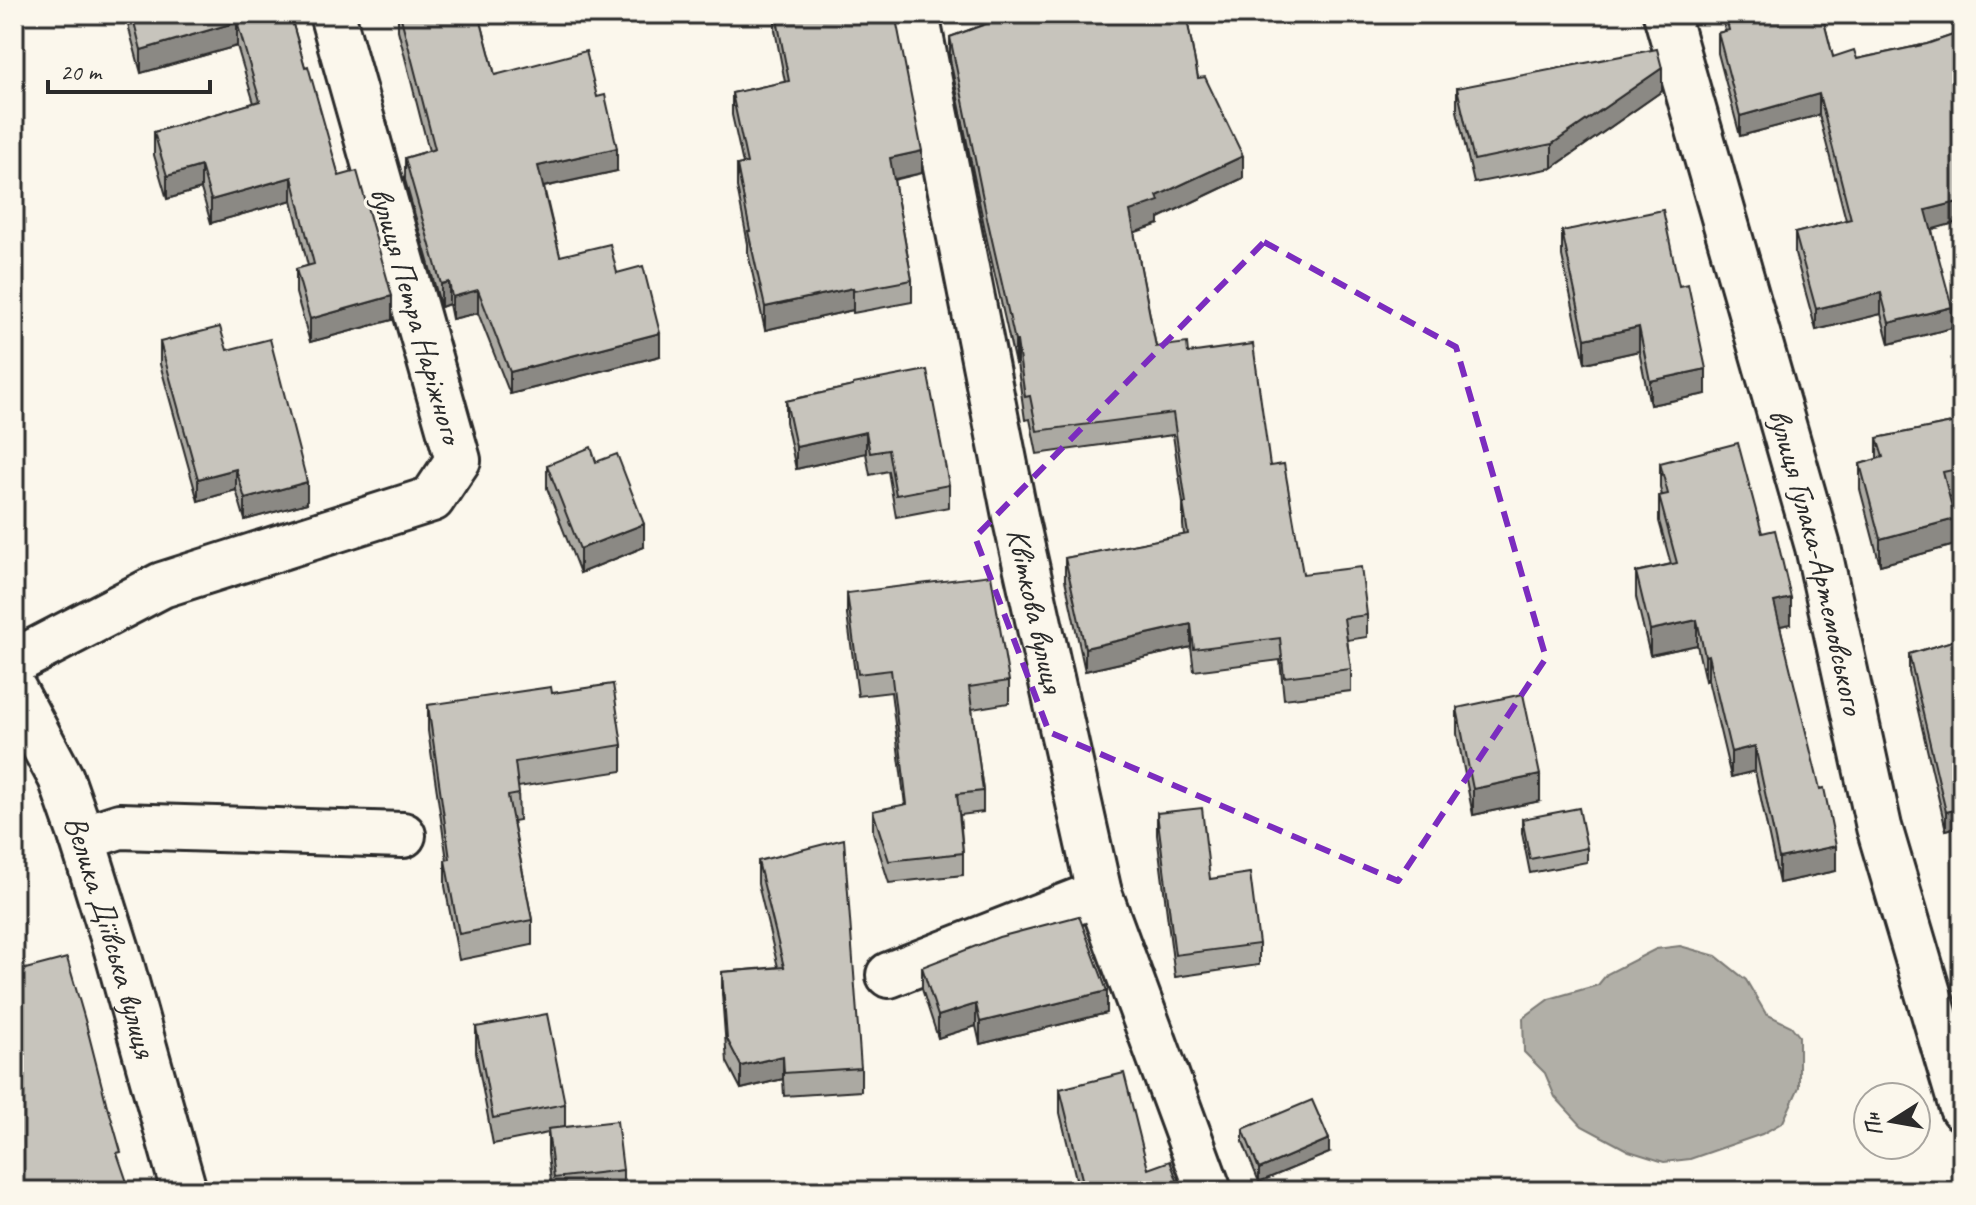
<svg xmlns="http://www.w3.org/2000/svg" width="1976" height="1205" font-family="Caveat,sans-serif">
<rect width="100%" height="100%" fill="#fbf7ec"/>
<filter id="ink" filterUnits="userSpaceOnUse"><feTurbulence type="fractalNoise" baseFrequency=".0125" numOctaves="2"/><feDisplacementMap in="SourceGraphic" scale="16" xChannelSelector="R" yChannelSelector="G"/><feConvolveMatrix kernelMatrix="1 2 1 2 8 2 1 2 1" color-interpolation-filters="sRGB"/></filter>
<g filter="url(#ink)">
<path fill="#b1afa7" stroke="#7b7a75" stroke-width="2" d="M1680 946 1716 956 1746 980 1766 1014 1791 1026 1799 1036V1087L1783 1122 1762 1134 1690 1159 1664 1162 1629 1151 1582 1126 1555 1097 1545 1073 1524 1052 1523 1018 1549 999 1598 985 1607 974 1656 949Z"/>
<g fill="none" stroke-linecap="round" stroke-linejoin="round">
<defs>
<g id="minor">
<path id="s1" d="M916 14 1015 516 1099 893 1209 1191"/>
<path id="s2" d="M1666 14 1818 547 1879 827 1962 1108"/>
<path d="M14 662 162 585 432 499 458 460 332 14"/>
<path id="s3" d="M14 690 61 778 82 838 117 950 184 1191"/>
<path d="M82 838 120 826 403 835"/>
<path d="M889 975 1099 893"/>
</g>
</defs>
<use href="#minor" stroke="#2b2b2b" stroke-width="50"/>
<use href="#minor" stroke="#fbf7ec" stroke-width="44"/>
</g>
<path fill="#aba9a2" stroke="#2b2b2b" stroke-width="2" d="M125 14H290L305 67 339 176 392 320 310 342 296 293V269L308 266 292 200 211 223 201 189 167 199 154 155V132L254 103 237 46 141 73Z
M398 14H479L495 75 617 171 544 187 560 256 617 273 660 356 510 394 478 313 452 319 449 304 441 307 405 180V158L429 151 398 30Z
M775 14H895L922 173 894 180 912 280V302L853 313V310L765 330 748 253V244L737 187V165L743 164 732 115V93L785 82 775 30Z
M988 14H1186L1198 78 1243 178 1159 218V224L1134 232 1156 347 1188 353 1270 466 1303 574 1367 615V637L1347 640 1351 669V691L1284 699 1280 660 1194 671 1191 647 1085 671 1065 580V558L1184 535 1183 525V503L1173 435 1037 454 1030 419 1025 420 1017 363 1015 364 987 240 950 59V37L991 22Z
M1721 14H1822L1833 57 1857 59 1927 44 1962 32V221L1932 229 1952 328 1889 344 1881 314 1816 330 1795 254V233L1846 220 1819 115 1740 136 1718 53V33L1725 31Z
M1457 88 1662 91 1552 168 1474 183 1457 111Z
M1562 231 1679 286 1706 394 1650 405 1639 351 1585 363 1562 256Z
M160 342 227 350 307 503 245 520 236 490 198 501 160 364Z
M853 386 949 485V507L896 517 888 471 870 475 866 453 796 469 786 422V401Z
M1962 421V494L1949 497 1955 545 1880 565 1860 489V464L1877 459V438Z
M596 462 644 547 580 573 547 488V465Z
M1660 463 1762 533 1791 624 1780 626 1836 871 1779 883 1755 771 1731 777 1708 680 1705 681 1697 645 1650 655 1636 597V572L1671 564 1659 521V496L1662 495 1660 488Z
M847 593 1009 681V703L972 709 983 791V812L960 815 963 853V875L889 883 873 832V811L905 805 891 692 858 696 847 615Z
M1962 638V826L1946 830 1909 672V654Z
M552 693 622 745V771L518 787 519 820 513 821 532 920V945L459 960 445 886V860H447L428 731V705Z
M1457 708 1540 801 1473 815 1457 734Z
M1157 813 1210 879 1259 944V965L1175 977 1157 835Z
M1522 819 1587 848V862L1530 873 1522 833Z
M758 861 861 1068V1091L784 1096 783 1079 741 1089 727 1062 722 994V972L778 967 758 884Z
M922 967 1107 1013 980 1044 976 1026 938 1038 922 989Z
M476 1027 565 1104V1127L623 1170V1191H552L548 1154V1133L493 1144 476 1053Z
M1060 1089 1148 1169 1181 1191H1079L1060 1113Z
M1243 1129 1329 1153 1259 1182 1243 1142Z"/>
<path fill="#8b8984" stroke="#2b2b2b" stroke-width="2" d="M237 22V46L141 73V50Z
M1662 68V91L1552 168V144Z
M1819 94V115L1740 136V116Z
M617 148V171L538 188V166Z
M922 151V173L890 180V158Z
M1243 156V178L1159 218V224L1130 234V211L1157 196Z
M201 166V189L167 199V176Z
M292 177V200L211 223V200Z
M1962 201V221L1926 231V210Z
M449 282V304L441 307V284Z
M853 288V310L765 330V307Z
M478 290V313L452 319V297Z
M1881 293V314L1816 330V309Z
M392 296V320L310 342V319Z
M1952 307V328L1889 344V323Z
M1639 327V351L1585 363V339Z
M660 333V356L510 394V372Z
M1015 341H1017V363L1015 364Z
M1706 369V394L1650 405V381Z
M866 432V453L796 469V447Z
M236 469V490L198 501V479Z
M307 482V503L245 520V499Z
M1955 519V545L1880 565V539Z
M644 524V547L580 573V549Z
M1791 598V624L1774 627V602Z
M1697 620V645L1650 655V630Z
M1191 624V647L1085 671V648Z
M1708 655V680L1705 681V656Z
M1755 746V771L1731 777V752Z
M1540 775V801L1473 815V789Z
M1962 808V826L1946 830V812Z
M1836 846V871L1779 883V858Z
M15 850V876L14 877V851Z
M1107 991V1013L980 1044V1022Z
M976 1004V1026L938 1038V1016Z
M783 1056V1079L741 1089V1066Z
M1329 1139V1153L1259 1182V1169Z"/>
<path fill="#c7c4bc" stroke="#2b2b2b" stroke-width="2" d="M132 14H290L305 67 308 66 339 176 357 171 392 296 310 319 296 269 314 264 292 177 211 200 201 166 167 176 154 132 260 101 237 22 141 50Z
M400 14H479L495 75 586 51 597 97 605 95 617 148 538 166 560 256 610 244 617 273 643 266 660 333 510 372 478 290 452 297 449 282 441 284 405 158 435 149Z
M776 14H895L922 151 890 158 912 280 853 291V288L765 307 748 231H750L737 165 747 163 732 93 789 81Z
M998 14H1186L1198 78 1205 77 1243 156 1157 196 1159 201 1130 211 1156 347 1187 343 1188 353 1253 344 1270 466 1284 464 1303 574 1361 567 1367 615 1344 618 1351 669 1284 677 1280 638 1194 649 1191 624 1085 648 1065 558 1188 534 1183 503H1186L1173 413 1037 431 1030 396 1025 397 1017 341H1015L987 218 950 37 1000 19Z
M1725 14H1822L1833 57 1854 50 1857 59 1927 44 1962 32V201L1926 210 1952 307 1889 323 1881 293 1816 309 1795 233 1851 219 1819 94 1740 116 1718 33 1729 30Z
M1657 49 1662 68 1552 144 1474 160 1457 88Z
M1663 210 1679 286 1688 284 1706 369 1650 381 1639 327 1585 339 1562 231Z
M220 327 227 350 270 339 307 482 245 499 236 469 198 479 160 342Z
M927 370 949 485 896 495 888 450 870 453 866 432 796 447 786 401 853 386V384Z
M1962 421V468L1943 472 1955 519 1880 539 1860 464 1883 457 1877 438Z
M1738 443 1762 533 1775 530 1791 598 1774 602 1820 789 1824 788 1836 846 1779 858 1755 746 1731 752 1708 655 1705 656 1697 620 1650 630 1636 572 1677 563 1659 496 1668 494 1660 463Z
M591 447 596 462 617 454 644 524 580 549 547 465Z
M991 575 1009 681 969 687 983 791 957 794 963 853 889 861 873 811 907 804 891 670 858 674 847 593Z
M1962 638V808L1946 812 1909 654Z
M613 684 622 745 515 762 519 794 508 796 532 920 459 934 445 860 450 859 428 705 551 687 552 693Z
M1523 694 1540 775 1473 789 1457 708Z
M1202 808 1210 879 1250 873 1259 944 1175 955 1157 813Z
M1579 808 1587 848 1530 859 1522 819Z
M844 839 861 1068 784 1073 783 1056 741 1066 727 1039 722 972 784 967 758 861Z
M1079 916 1107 991 980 1022 976 1004 938 1016 922 967 999 937Z
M67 958 85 1020 108 1110H109L121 1152 117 1153 130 1191H14V972Z
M547 1014 565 1104 493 1118 476 1027Z
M1124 1073 1148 1169 1170 1161 1181 1191H1085L1060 1089Z
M1312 1100 1329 1139 1259 1169 1243 1129Z
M617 1121 623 1170 554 1178 548 1129Z"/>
</g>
<path fill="none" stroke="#7b2cbf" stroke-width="6" stroke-dasharray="16 10" stroke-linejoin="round" d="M1264 242 1456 347 1546 658 1398 881 1049 732 975 537Z"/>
<g text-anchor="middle" stroke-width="6" stroke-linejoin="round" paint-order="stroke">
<g font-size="32" fill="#2b2b2b" stroke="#fbf7ec">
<text transform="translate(417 315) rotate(74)" y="11">вулиця Петра Наріжного</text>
<text dy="11" stroke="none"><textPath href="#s2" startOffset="568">вулиця Гулака-Артемовського</textPath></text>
<text dy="11" stroke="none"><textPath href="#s1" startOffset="608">Квіткова вулиця</textPath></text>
<text dy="11" stroke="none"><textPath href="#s3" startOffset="266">Велика Діївська вулиця</textPath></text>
</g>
</g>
<rect width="1976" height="1205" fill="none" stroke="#fbf7ec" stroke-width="48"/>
<rect x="24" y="24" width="1928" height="1157" fill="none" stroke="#2b2b2b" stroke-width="3" filter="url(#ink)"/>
<g transform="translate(1892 1121) rotate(259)"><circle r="38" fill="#fbf7ec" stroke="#a8a59f" stroke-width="2"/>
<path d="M0-6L14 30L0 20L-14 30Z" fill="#2b2b2b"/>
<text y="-12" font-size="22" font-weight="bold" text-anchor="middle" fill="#2b2b2b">Пн</text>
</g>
<path d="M48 80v12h162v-12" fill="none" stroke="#2b2b2b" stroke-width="4"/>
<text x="60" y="80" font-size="24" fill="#2b2b2b" stroke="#fbf7ec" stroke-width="6" paint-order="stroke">20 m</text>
</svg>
